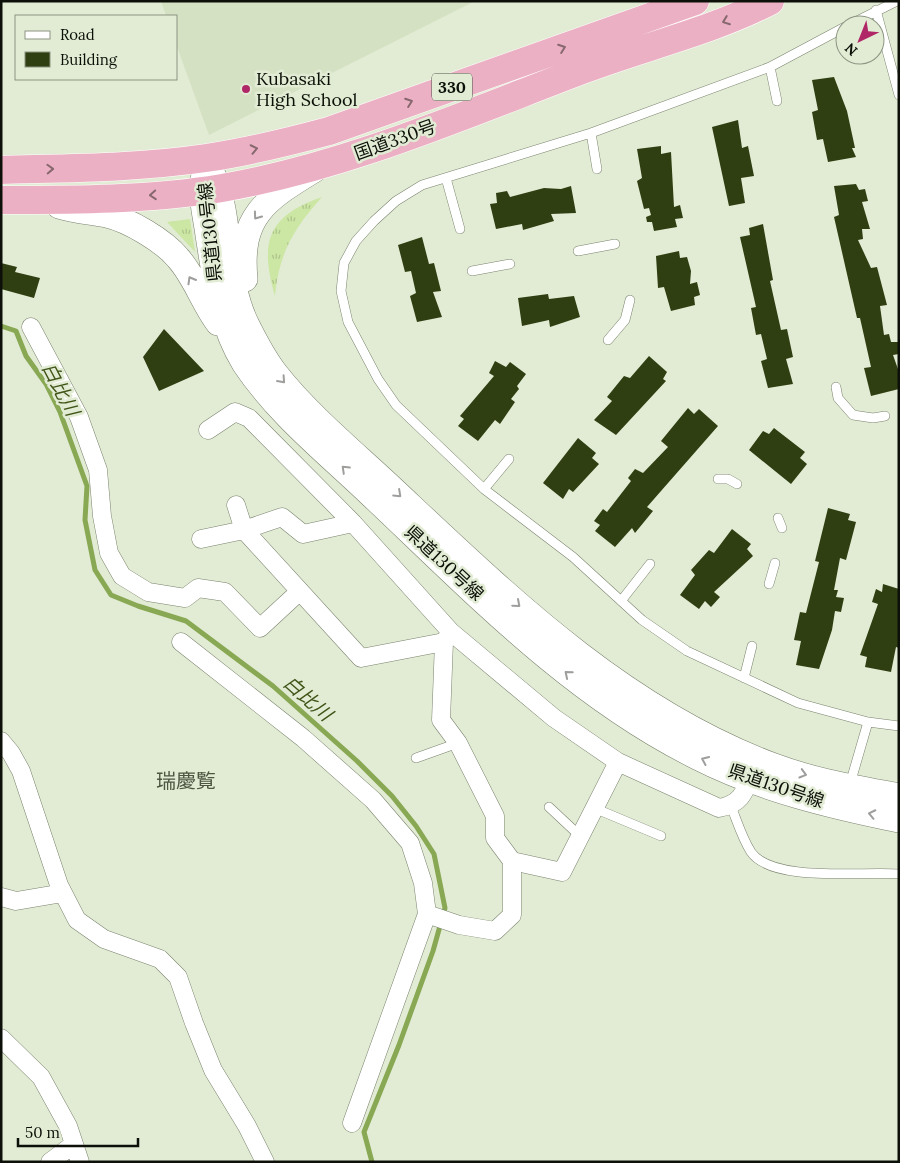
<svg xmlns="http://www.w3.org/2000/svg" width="900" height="1163" font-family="Lora,'Noto Sans JP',serif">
<defs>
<pattern id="grass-tufts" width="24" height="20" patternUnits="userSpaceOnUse" patternTransform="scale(1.25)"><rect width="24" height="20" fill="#cce6a4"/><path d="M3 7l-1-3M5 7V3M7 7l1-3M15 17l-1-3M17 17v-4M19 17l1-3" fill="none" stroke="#aec48c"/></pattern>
</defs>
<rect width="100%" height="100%" fill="#e2ecd4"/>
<path fill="#d4e1c2" d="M161 1H475L209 135 176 44V16H166Z"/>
<path fill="url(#grass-tufts)" d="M322 197C294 228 279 253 275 296 259 241 268 216 322 197Z
M190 219 195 252 167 222Z"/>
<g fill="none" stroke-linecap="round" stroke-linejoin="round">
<path stroke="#89a853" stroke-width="5" d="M1 326 16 331 26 356 46 384 60 412 87 486 85 520 95 570 111 595 138 606 186 621 273 686 357 761 392 796 416 826 434 854 445 908 433 951 399 1045 364 1132 372 1162"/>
</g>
<path fill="#303f12" d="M834 77 847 111 855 148H852L856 157 828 162 823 139 817 140 812 112 818 110 812 80Z
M738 120 742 148 748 146 754 176 741 178 745 203 729 206 712 127Z
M661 146V154L671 152 674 207 680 205 683 218 675 219 677 227 654 231 652 222H647L646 217 651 215 649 208 644 209 637 181 642 178 637 149Z
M856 184 859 190 865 189 868 201 862 202 870 229H862L863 239 858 240 871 268 877 267 887 305 880 306 884 335 889 334 891 342H899V354L893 355 899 372V389L871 396 864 368 871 367 860 318H857L834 217 839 215 834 186Z
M571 186 576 213 551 214 554 221 523 230 522 224 496 229 490 204 497 203 496 193 507 191 510 197 544 188 561 189Z
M763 224 773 280 770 281 781 330 787 329 793 357 786 359 793 384 768 388 761 361 767 359 761 334 756 335 751 308 756 307 740 237 750 235 749 228Z
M422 237 429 264 434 263 441 291 433 292 442 317 417 322 410 296 416 293 411 271 405 272 398 245Z
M679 251 680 258 687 257 691 271 690 284 697 282 700 295 694 297 695 305 671 311 664 287 658 288 656 256Z
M1 263 17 267 15 272 40 278 34 298 1 289Z
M548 294 549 299 574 296 580 317 550 327 549 320 522 326 518 298Z
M164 329 204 371 159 391 143 357Z
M649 356 667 372 663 379 666 381 616 435 594 420 612 401 607 397 624 376 630 378Z
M495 361 506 367 510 362 526 374 517 386 519 389 511 399 515 402 500 424 495 420 478 441 458 426 464 419 460 416 494 376 489 373Z
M688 408 694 414 699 409 718 426 647 507 653 511 635 533 632 528 615 547 595 531 600 525 594 521 603 509 607 512 631 481 628 478 635 469 643 473 668 447 661 441Z
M774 428 805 452 800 458 807 464 791 484 749 450 763 431 769 434Z
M578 438 596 453 592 458 599 464 573 492 569 489 563 499 543 483Z
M828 508 850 514 848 520 856 522 846 560 840 558 834 590H838L836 597 844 598 841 612 835 611 832 630 819 669 796 665 801 641 794 640 800 612 806 613 819 562 815 561Z
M732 529 751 544 747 549 753 556 714 592 720 597 711 607 705 601 699 609 680 595 695 575 691 570 709 550 714 553Z
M883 584 899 589V648L896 647 891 672 865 667 867 657 860 655 878 604 872 602 876 589 882 592Z"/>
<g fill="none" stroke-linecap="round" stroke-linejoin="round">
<defs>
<path id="service" d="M876 10 899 95
M849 25 897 1
M845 27 770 67 591 133 422 185 396 201 374 221 356 241 344 263 341 291 348 322 378 379 396 405 484 489 573 557 642 620 687 651 798 703 868 722 899 726
M770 67 777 101
M591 133 597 169
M446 178 460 229
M578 251 615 244
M472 271 510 264
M608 340 625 320 630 300
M836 387 838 398 853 415 873 418 885 416
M718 479H728L737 484
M484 489 509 459
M778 518 782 528
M769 584 775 563
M621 601 650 564
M744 678 752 646
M416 758 458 743
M850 784 868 722
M731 806C737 821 742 838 751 852 772 883 863 871 899 874
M549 807 580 836
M594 808 661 836"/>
<path id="minor" d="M31 327 79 417 98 470 102 516 109 553 122 576 148 592 185 598 198 588 225 592 260 628 300 591
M208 430 235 412 249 418 353 523 451 632 554 718 618 762 719 808C742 804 745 791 753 771
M353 523 303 534 282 517 244 530 361 658 444 642 450 634
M201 539 244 530 236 505
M181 642 303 738 373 800 410 843 423 883 427 914 459 925 495 931 512 915V861
M444 642 441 720 458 743 495 816V838L512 861 562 872 618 762
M1 741 11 753 21 771 59 885 77 920 104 939 160 959 178 977 194 1023 213 1070 247 1126 265 1162
M1 897 16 901 63 893
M1 1038 41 1077 68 1126 80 1162
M352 1123 427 914
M50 1162 74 1144"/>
<path id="secondary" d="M206 158C205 168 203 179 202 189 202 204 206 220 208 235 215 279 220 324 244 363 277 413 326 452 369 493 471 589 570 694 697 757 760 789 830 806 899 820
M211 170C234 219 222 277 248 327 256 343 265 360 276 374 308 415 358 456 396 492 510 599 624 710 774 766 814 781 857 788 899 796
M59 206C75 211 91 212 107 215 129 220 164 241 178 258 195 277 203 303 218 323
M245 279C239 216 265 200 314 170"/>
<path id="trunk" d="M1 170C69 168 138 168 206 158 248 152 288 142 329 131L695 1
M1 200C74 200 150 200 222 188 348 166 466 114 585 69 646 46 712 31 770 1"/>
</defs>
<use href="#service" stroke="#7a836e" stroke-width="10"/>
<use href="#minor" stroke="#7a836e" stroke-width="19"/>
<use href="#secondary" stroke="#7a836e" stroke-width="26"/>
<use href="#trunk" stroke="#fff" stroke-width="29"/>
<use href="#service" stroke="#fff" stroke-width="9"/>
<use href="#minor" stroke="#fff" stroke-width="18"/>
<use href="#secondary" stroke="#fff" stroke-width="25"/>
<use href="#trunk" stroke="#ecb0c4" stroke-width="28"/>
</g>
<defs><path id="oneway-chevron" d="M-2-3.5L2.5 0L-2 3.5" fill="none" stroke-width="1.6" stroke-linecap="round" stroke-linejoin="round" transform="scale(1.25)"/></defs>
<g stroke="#87686f">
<use href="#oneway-chevron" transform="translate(726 21) rotate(159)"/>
<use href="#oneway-chevron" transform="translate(562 48) rotate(-20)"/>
<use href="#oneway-chevron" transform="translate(409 102) rotate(-20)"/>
<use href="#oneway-chevron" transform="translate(254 149) rotate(-12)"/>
<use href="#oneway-chevron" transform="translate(50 169) rotate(-2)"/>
<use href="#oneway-chevron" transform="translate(153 195) rotate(176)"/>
</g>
<g stroke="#9e9f9c">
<use href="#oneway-chevron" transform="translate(257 216) rotate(126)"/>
<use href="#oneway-chevron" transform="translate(191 280) rotate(-120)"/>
<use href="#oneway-chevron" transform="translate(282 380) rotate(48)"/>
<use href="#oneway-chevron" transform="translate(345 469) rotate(-136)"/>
<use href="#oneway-chevron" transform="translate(398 494) rotate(43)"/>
<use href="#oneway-chevron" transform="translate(517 604) rotate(41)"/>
<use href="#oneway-chevron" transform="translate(568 674) rotate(-140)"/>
<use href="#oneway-chevron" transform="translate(705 760) rotate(-156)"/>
<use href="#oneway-chevron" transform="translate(803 774) rotate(16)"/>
<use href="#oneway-chevron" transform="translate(872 814) rotate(-168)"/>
</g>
<circle fill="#b02768" stroke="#e2ecd4" stroke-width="2" cx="246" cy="89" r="5"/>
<g text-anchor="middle" stroke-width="5" stroke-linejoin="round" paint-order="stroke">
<rect fill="#e2ecd4" stroke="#4c5245" stroke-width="1" x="432" y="73.5" width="40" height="27" rx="4"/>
<g font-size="16" font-weight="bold" fill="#0c1008">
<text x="452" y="93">330</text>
</g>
<g font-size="18" fill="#0c1008" stroke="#e2ecd4" text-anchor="start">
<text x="256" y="85">Kubasaki<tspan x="256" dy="21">High School</tspan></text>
</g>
<g font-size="18" fill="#0c1008" stroke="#e2ecd4">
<text transform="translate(395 140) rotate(-20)" y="6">国道330号</text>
<text transform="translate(210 232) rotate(-96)" y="6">県道130号線</text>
<text transform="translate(444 563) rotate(43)" y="6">県道130号線</text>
<text transform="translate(776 786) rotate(19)" y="6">県道130号線</text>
</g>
<g font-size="19" font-style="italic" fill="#405418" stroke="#e2ecd4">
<text transform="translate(61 389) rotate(62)" y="7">白比川</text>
<text transform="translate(308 698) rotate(41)" y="7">白比川</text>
</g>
<g font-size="20" fill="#4e5642" stroke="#e2ecd4">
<text x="186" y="788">瑞慶覧</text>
</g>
</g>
<rect width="900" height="1163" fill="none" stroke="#0c1008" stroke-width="5"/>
<rect x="15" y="15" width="162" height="65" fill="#e2ecd4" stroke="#8c9482"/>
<rect x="25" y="31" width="25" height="8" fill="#ffffff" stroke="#8c9482"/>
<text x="60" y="40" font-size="15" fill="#0c1008">Road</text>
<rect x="25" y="52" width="25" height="15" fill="#303f12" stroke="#8c9482"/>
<text x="60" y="65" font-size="15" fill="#0c1008">Building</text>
<g transform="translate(860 40) rotate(223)"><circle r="24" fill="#e2ecd4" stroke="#8c9482"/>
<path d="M0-4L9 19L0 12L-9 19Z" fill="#b02768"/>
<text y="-8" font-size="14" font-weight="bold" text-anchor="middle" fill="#0c1008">N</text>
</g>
<path d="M18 1138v8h120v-8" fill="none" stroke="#0c1008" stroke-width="2.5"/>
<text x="25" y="1138" font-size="15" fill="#0c1008" stroke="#e2ecd4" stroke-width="4" paint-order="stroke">50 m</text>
</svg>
